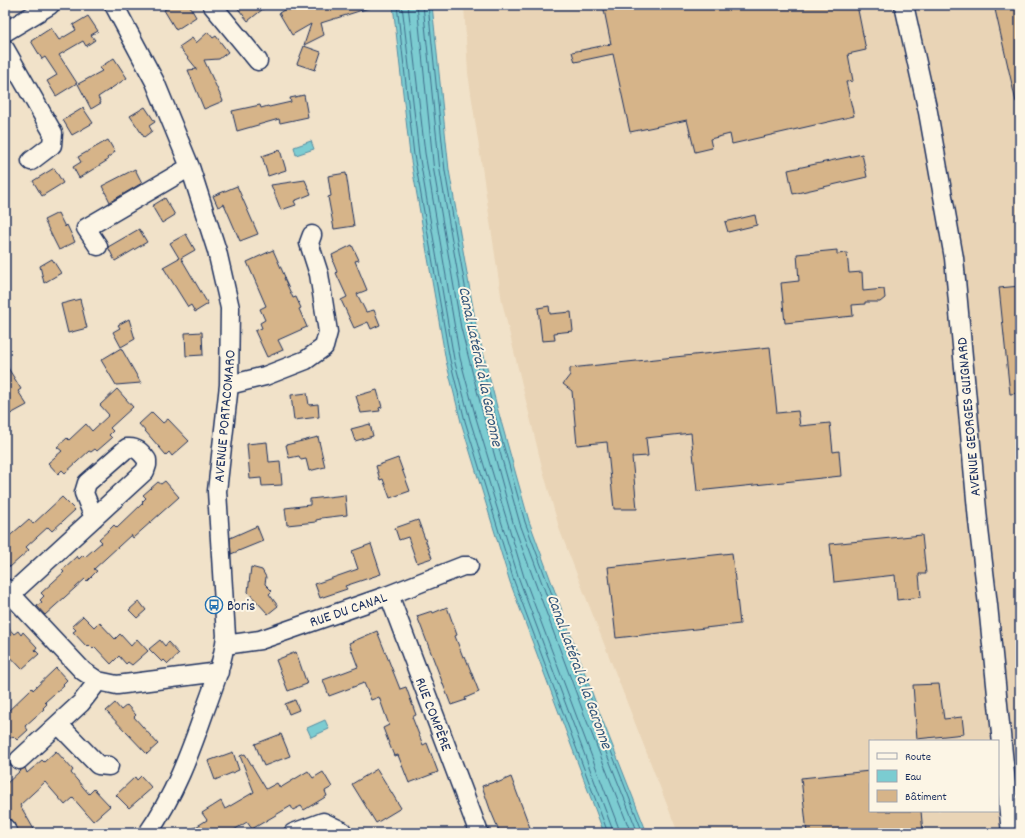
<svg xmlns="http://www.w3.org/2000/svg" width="1025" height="838" font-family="Dekko,sans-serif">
<rect width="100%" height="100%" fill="#f1e2c9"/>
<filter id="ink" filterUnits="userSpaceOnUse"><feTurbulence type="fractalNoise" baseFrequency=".025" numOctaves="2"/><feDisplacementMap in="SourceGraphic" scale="8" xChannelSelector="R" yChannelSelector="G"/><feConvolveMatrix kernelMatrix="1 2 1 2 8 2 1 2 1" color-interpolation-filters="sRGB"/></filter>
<g filter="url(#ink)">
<path fill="#e9d4b6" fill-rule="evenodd" d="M464 5H1020V833H678L560 531 542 467 502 302 468 73ZM870 741H998V811H870Z"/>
<path fill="#7bccd1" stroke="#558da3" d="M393 5H432L449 170 476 325 497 407 529 521 598 709 647 833H604L510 582 461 422 446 361 410 155Z
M311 141 314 149 296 155 294 147Z
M325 720 329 729 311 737 307 728Z"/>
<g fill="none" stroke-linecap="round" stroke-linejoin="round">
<path stroke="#416e8c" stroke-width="1" d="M397 5 414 155 450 360 465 421 514 581 608 833
M402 5 419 154 454 359 470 420 519 579 612 828 613 833
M408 5 425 153 460 358 476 418 524 577 618 826 619 833
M417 5 434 172 461 328 482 410 514 526 584 714 631 833
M423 5 440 171 467 327 488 409 520 524 590 712 638 833
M428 5 445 171 472 326 493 408 525 522 595 710 643 833"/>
</g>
<path fill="#d6b489" stroke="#1b2f5e" d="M173 5H189L196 17 176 30 164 10Z
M235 5H268L248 21Z
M292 5H300L303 10 319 5H371L372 7 321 23 324 35 304 45 311 24 292 35 279 13Z
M603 5H857L866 50 848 54 853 81 846 82 854 116 732 144 730 134 710 139 712 148 695 152 687 120 630 132 613 54 575 62 572 52 611 44Z
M994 5H1020V101L1016 102Z
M88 16 98 31 91 35 95 40 86 46 83 41 59 55 77 83 56 96 47 81 57 75 45 57 42 59 31 41 51 28 59 40 76 30 73 25Z
M208 32 213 38 216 36 228 52 219 59 204 60 223 101 204 109 188 70 197 69 179 47 192 38 196 43Z
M304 46 321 52 315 70 297 64Z
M114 58 127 78 98 97 101 103 91 109 78 84 102 71 99 68Z
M304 95 308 117 280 123 279 119 237 131 232 111 260 105 261 108 268 106 269 107 291 102 290 98Z
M145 107 155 122 149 126 152 131 144 137 130 116Z
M83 108 93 123 72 135 63 120Z
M108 140 115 152 107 158 108 160 79 178 73 167 81 162 78 157Z
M280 150 286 170 268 176 262 156Z
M862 154 867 177 793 194 788 170Z
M54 168 63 183 42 196 33 181Z
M135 169 142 183 110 202 102 186Z
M346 173 354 226 334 229 328 197 331 196 328 176Z
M305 180 311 194 294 201 296 205 281 210 271 185Z
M237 186 258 234 240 241 224 204 218 207 213 196Z
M165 198 175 215 162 223 152 206Z
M58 213 65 227 67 225 75 242 59 250 44 220Z
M755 215 757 225 728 232 725 222Z
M139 229 147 242 115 261 108 247Z
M186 234 195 250 181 258 208 304 195 312 191 305 188 307 163 267 179 258 170 243Z
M352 245 359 260 355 261 367 290 357 294 366 312 374 310 380 325 371 329 368 322 354 328 341 300 347 297 336 273 337 272 333 262 334 261 332 255Z
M273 250 285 277 284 278 293 298 296 297 301 308 299 309 307 327 278 340 283 350 267 357 255 331 262 328 260 323 265 320 260 309 266 306 247 262Z
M837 250V254L847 253 849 273 862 272 863 291 884 289 885 298 880 302H865V304L852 305 853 316 785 323 781 283 799 281 797 254Z
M52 259 61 273 44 283 40 266Z
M1020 286V393L1010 394 999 288Z
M80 299 87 328 68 333 61 304Z
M549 306 550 314 571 312 573 331 554 333 555 340 542 341 538 308Z
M129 319 135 339 121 347 113 332 120 328 118 325Z
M202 332 203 355 186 356 185 333Z
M770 347 777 413 798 411 800 426 830 423 833 452 839 451 841 476 697 491 691 433 646 438 648 456 632 457 637 509H614L607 442 577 445 572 391 563 384 570 375V368Z
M121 348 141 383 116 385 101 360Z
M5 363 21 389 18 391 27 405 5 417Z
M117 389 133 407 110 428 113 431 109 435 112 438 97 451 95 449 91 452 89 451 65 473 62 470 58 474 48 463 62 451 57 447 67 438 69 440 86 424 92 431 109 415 100 405Z
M377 390 382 407 379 408 380 411 361 413 356 396Z
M307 393 309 405 318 404 319 417 294 420 291 395Z
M152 412 163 423 168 419 189 441 172 456 169 452 166 455 139 424Z
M370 424 373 436 355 441 351 429Z
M318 437 325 467 309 471 306 459 301 460 299 456 289 458 286 445Z
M267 442 269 462 280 461 282 485 262 486 261 478 250 479 247 444Z
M398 458 410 491 390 498 383 479 380 480 376 466Z
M165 481 179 497 133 538 131 535 94 569 97 571 87 581 85 579 45 615 37 606 42 602 40 600 44 596 41 593 64 572 62 570 77 556 79 559 83 555 85 557 102 542 99 539 109 530 114 525 117 528 143 503 142 502 146 498 143 495 158 482 161 484Z
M345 495 347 515 321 518V519L316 520V522L287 525 285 508 310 505V499Z
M62 497 75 510 52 531 48 527 26 547 29 550 10 567 5 562V540L29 519 33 524Z
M418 520 432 558 417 563 408 537 399 540 395 528Z
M257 526 263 541 231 554 230 538Z
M922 535 926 574H919L921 597 897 600 895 575 834 582 830 544Z
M371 544 381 574 345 586 347 589 320 598 315 584 358 569 352 551Z
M732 553 740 624 616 638 608 567Z
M251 567 262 570 266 577 265 584 272 591 269 594 278 606 268 614 248 592Z
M139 601 146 610 137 618 129 610Z
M447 607 457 635 455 636 463 657 465 656 479 692 465 698 466 700 451 705 417 616 432 611 433 613Z
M83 616 94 627 99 622 115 639 120 634 131 646 137 639 148 651 132 665 128 662 126 664 119 656 111 664 95 647 93 649 89 645 87 647 73 632 76 630 72 626Z
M5 624 14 634 18 631 21 635 23 632 37 647 35 650 39 654 22 669 5 651Z
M377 631 400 689 406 687 416 715 412 717 423 745 427 743 438 772 409 783 398 755 394 756 383 728 389 725 379 697 371 700 364 683 329 696 323 680 358 667 349 643Z
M160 640 165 646 168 642 179 654 168 664 164 660 162 662 149 649Z
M296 652 307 684 288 691 276 660Z
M56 668 67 680 63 684 64 685 45 702 47 704 43 708 44 709 25 726 28 730 17 740 13 736 5 742V714L32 688 33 690Z
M939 684 944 719 962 717 964 734 917 739 913 685Z
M295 700 299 710 289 714 285 704Z
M115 703 121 710 127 705 136 715 134 717 158 744 147 754 106 711Z
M281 734 290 756 264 766 255 744Z
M56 751 73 770 71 773 89 794 94 789 110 806 93 821 73 798 65 805 45 782 20 805 36 833H18L14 823 8 818 5 814V785L21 770 25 768 27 773 42 760 44 762Z
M233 752 239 770 215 780 208 761Z
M245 754 266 789 277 783 280 788 308 771 313 778 323 772 332 787 325 791 327 796 304 810 301 806 293 810 291 806 252 829 247 822 229 833H186L207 820 202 813 221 801 225 809 254 792 240 756Z
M377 769 401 808 376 823 352 784Z
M870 771V811H921L923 833H807L801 778Z
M141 776 152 788 129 808 116 795 135 777 137 780Z
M511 777 532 833H500L490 809 482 786 497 781V783Z"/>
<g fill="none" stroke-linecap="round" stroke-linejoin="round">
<defs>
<path id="minor" d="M114 5 155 82 190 167 217 251 230 308 229 385 217 491 226 636C223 662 214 686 205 710 190 753 174 796 148 833
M212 5 258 61
M904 5 928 112 954 258 978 521 988 605 1011 833
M5 32 50 5
M5 49 53 133 52 145 31 161
M98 246 86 228 190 167
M229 385 265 376 306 360 324 347 328 332 319 274 309 243 312 235
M5 588 83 671 98 681 117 685 219 672
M11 594 145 471 147 465V460C141 452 137 447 127 448L87 483 84 493 94 518
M389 595 479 833
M225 645 260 640 389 595 463 566H469
M59 725 98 765 109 766
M19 760 81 703 98 681
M5 828 8 833
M293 833 323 822 342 831"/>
</defs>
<use href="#minor" stroke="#1b2f5e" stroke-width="21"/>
<use href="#minor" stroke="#fcf5e5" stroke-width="18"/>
</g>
</g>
<defs>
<symbol id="bus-ring" viewBox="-11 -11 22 22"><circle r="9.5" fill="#fcf5e5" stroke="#1f6fb2" stroke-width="1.5"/><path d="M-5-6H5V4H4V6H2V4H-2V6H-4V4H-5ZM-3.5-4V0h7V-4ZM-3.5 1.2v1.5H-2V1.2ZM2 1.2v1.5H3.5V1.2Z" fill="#1f6fb2"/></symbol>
</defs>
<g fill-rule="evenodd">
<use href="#bus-ring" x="204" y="595" width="20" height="20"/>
</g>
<g text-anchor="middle" stroke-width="4" stroke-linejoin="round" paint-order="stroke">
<g font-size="15" fill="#1b2f5e" stroke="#fcf5e5">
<text transform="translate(224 416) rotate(-85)" y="5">AVENUE PORTACOMARO</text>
<text transform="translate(968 417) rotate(-95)" y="5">AVENUE GEORGES GUIGNARD</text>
<text transform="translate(348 609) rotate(-19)" y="5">RUE DU CANAL</text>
<text transform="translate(434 714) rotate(69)" y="5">RUE COMPÈRE</text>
</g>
<g font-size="15" fill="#1b2f5e" stroke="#fcf5e5" text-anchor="start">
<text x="227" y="610">Boris</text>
</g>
<g font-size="16" font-style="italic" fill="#33567b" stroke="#fcf5e5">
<text transform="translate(482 366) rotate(78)" y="6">Canal Latéral à la Garonne</text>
<text transform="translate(581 671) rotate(70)" y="6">Canal Latéral à la Garonne</text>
</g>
</g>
<rect width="1025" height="838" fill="none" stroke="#fcf5e5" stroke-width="20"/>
<rect x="10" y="10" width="1005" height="818" fill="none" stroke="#1b2f5e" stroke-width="1.5" filter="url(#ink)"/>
<rect x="869" y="740" width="130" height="72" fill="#fcf5e5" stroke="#a2a6af"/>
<rect x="877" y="753" width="20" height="6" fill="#fcf5e5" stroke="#a2a6af"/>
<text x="905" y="760" font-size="12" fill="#1b2f5e">Route</text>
<rect x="877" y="770" width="20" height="12" fill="#7bccd1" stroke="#a2a6af"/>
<text x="905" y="780" font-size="12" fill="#1b2f5e">Eau</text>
<rect x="877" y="790" width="20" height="12" fill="#d6b489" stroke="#a2a6af"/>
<text x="905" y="800" font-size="12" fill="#1b2f5e">Bâtiment</text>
</svg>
